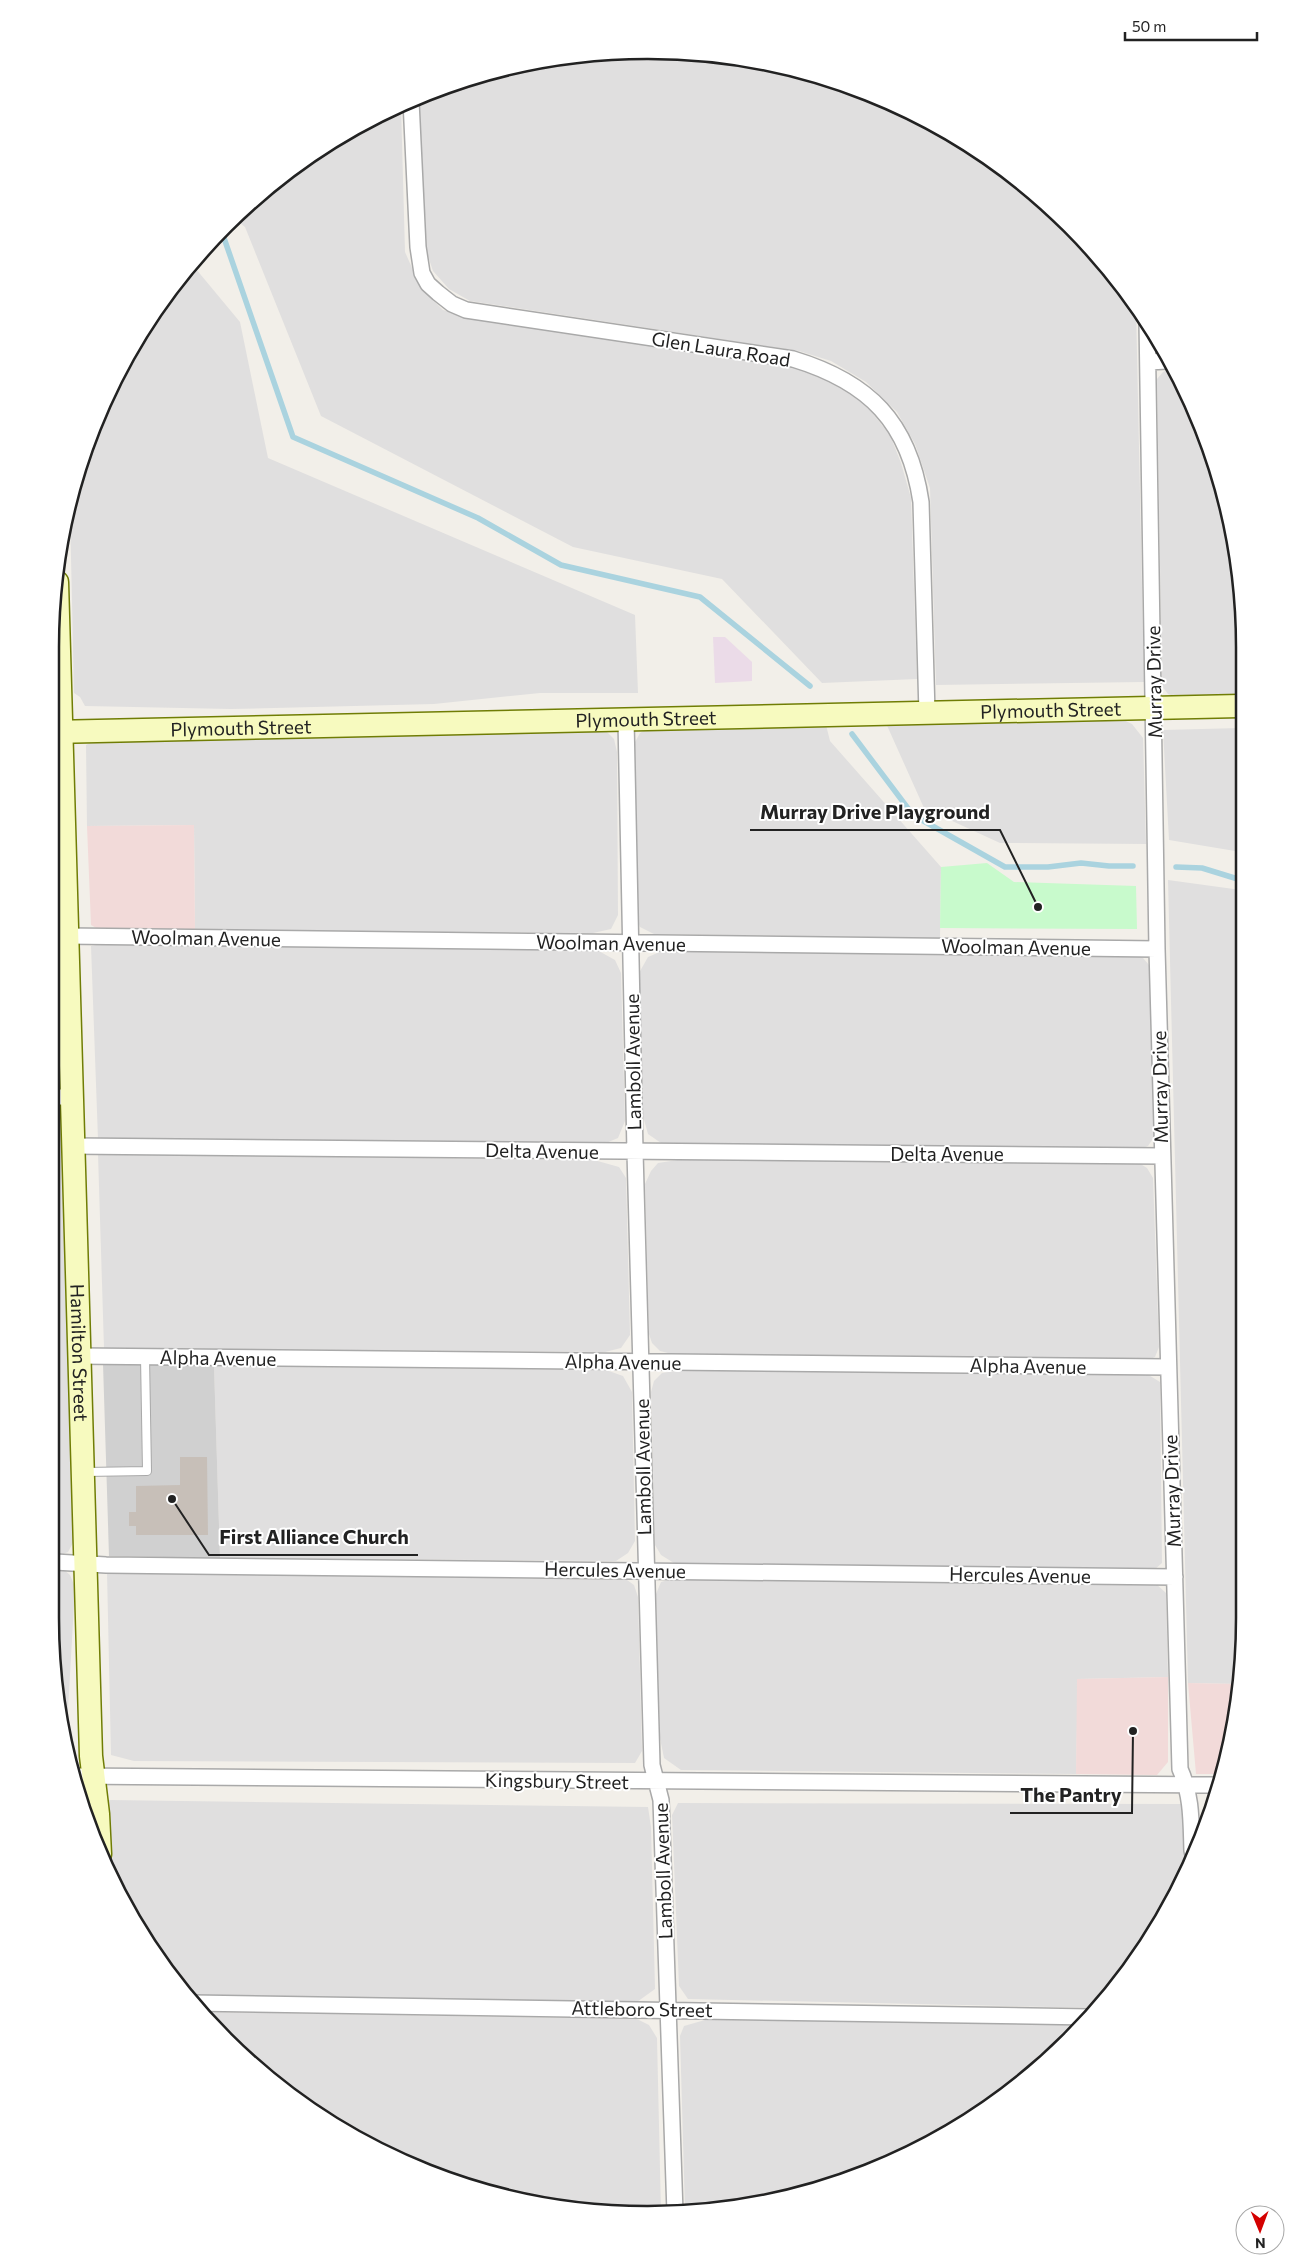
<svg xmlns="http://www.w3.org/2000/svg" width="1295" height="2265" font-family="Commissioner,sans-serif">
<rect width="100%" height="100%" fill="#f2efe9"/>
<path fill="#e0dfdf" d="M609 51 726 55 840 82 946 130 1070 225 1136 306 1144 682 936 685 930 488 915 444 897 412 866 382 831 361 799 351 470 301 449 289 433 271 427 253 419 98 493 70Z
M401 105 405 252 421 288 443 310 473 319 795 368 834 383 865 404 890 435 901 463 911 498 917 679 822 683 722 579 573 547 321 416 245 227 235 219 284 173 383 112Z
M191 263 240 322 268 458 635 615 638 693H540L434 704 231 709 85 706 80 697 74 693 70 512 82 456 130 349Z
M1170 368 1213 455 1240 570V696L1177 698 1168 694 1162 686 1157 379 1163 372Z
M1117 717 1132 724 1143 738 1146 844 1000 843 924 808 885 721Z
M826 725 830 741 941 867 940 938 654 934 640 927 637 919 634 744 640 733 652 726Z
M1240 728 1241 852 1169 840 1163 730Z
M606 731 614 739 617 752 618 915 611 929 593 933 195 931 194 825 87 826 86 745 99 738Z
M1168 880 1241 890 1244 1656 1239 1684 1188 1683Z
M52 897 57 907 60 1070 53 1079Z
M106 943 597 950 615 960 621 973 625 1121 618 1138 606 1143 98 1139 91 946Z
M662 951 1134 955 1143 958 1149 965 1154 1137 1148 1146 1140 1149 661 1143 648 1134 643 1116 639 973 648 957Z
M53 1110 57 1112 64 1123 74 1541 68 1552 60 1555 55 1554Z
M98 1154 594 1160 619 1167 626 1178 630 1335 621 1348 605 1352 104 1348Z
M684 1159 1139 1163 1147 1168 1153 1178 1159 1347 1155 1357 1145 1361 672 1354 660 1351 652 1343 649 1334 645 1184 651 1171 658 1163Z
M214 1366 606 1370 623 1376 632 1392 635 1541 628 1553 616 1561 220 1558Z
M681 1370 1147 1374 1160 1382 1162 1563 1154 1570 674 1563 661 1555 655 1545 651 1392 654 1381 662 1373Z
M55 1569H63L70 1575 75 1587 66 1744 55 1696Z
M107 1572 627 1580 634 1585 638 1597 642 1751 635 1763 134 1761 111 1755Z
M675 1578 1155 1583 1166 1593 1168 1677 1078 1679 1076 1774 681 1770 664 1758 660 1738 656 1594 661 1582Z
M108 1800 648 1807 651 1827 655 1989 637 2002 186 1996 173 1981 110 1878Z
M678 1803 1182 1804 1185 1868 1165 1916 1099 2008 688 1999 679 1986 672 1815Z
M201 2012 637 2019 649 2025 657 2038 661 2213 570 2210 493 2195 383 2154 315 2114 225 2040Z
M705 2020 1084 2024 1041 2067 947 2135 876 2170 764 2203 687 2214 685 2210 680 2036 684 2026Z"/>
<path fill="#f2dad9" d="M194 825 195 931 98 929 91 925 87 826Z
M1168 1677V1762L1157 1775 1076 1774 1077 1679Z
M1188 1683 1239 1684 1224 1774H1196Z"/>
<path fill="#ebdbe8" d="M713 637H725L752 662V681L715 683Z"/>
<path fill="#d0d0d0" d="M103 1363 214 1366 220 1558 109 1556Z"/>
<path fill="#c8facc" d="M987 863 1014 882 1136 886 1137 929 940 928 941 867Z"/>
<g fill="none" stroke-linecap="round" stroke-linejoin="round">
<path stroke="#aad3df" stroke-width="5.5" d="M219 234 224 238 293 437 478 518 561 565 700 597 810 686
M852 734 913 815 1005 867H1048L1081 863 1109 866H1133
M1176 867 1202 868 1241 880"/>
</g>
<path fill="#c7bfb8" d="M180 1457H207L208 1535H136V1526H129V1512H136V1486L180 1485Z"/>
<g fill="none" stroke-linecap="round" stroke-linejoin="round">
<defs>
<path id="lane" d="M85 1472 147 1471 145 1357"/>
<path id="street" d="M411 101 418 247 422 273 428 284 438 293 452 304 466 310 793 359C869 382 909 422 921 502L927 713
M1147 321 1157 949 1180 1769C1192 1796 1191 1822 1192 1851
M1148 362 1167 361
M626 720 635 1152 652 1765 661 1800 675 2213
M66 936 1157 949
M53 1097H70
M72 1146 1162 1156
M78 1356 1167 1367
M55 1562 106 1565 1175 1577
M74 1776 1219 1785
M78 1794 94 1777
M192 2003 1091 2017"/>
<g id="secondary">
<path id="s1" d="M57 582 91 1756 98 1814 100 1854"/>
<path id="s2" d="M52 732 1240 706"/>
</g>
</defs>
<use href="#lane" stroke="#a9a9a9" stroke-width="10"/>
<use href="#street" stroke="#a9a9a9" stroke-width="18"/>
<use href="#secondary" stroke="#707d05" stroke-width="25"/>
<use href="#lane" stroke="#fff" stroke-width="8"/>
<use href="#street" stroke="#fff" stroke-width="15"/>
<use href="#secondary" stroke="#f7fabf" stroke-width="22"/>
</g>
<g text-anchor="middle" stroke-width="4" stroke-linejoin="round" paint-order="stroke">
<g font-size="19" fill="#222" stroke="#fff">
<text transform="translate(721 349) rotate(9)" y="7">Glen Laura Road</text>
<text transform="translate(1154 682) rotate(-91)" y="7">Murray Drive</text>
<text dy="7" stroke="none"><textPath href="#s2" startOffset="999">Plymouth Street</textPath></text>
<text dy="7" stroke="none"><textPath href="#s2" startOffset="594">Plymouth Street</textPath></text>
<text dy="7" stroke="none"><textPath href="#s2" startOffset="189">Plymouth Street</textPath></text>
<text transform="translate(206 938) rotate(1)" y="7">Woolman Avenue</text>
<text transform="translate(611 943) rotate(1)" y="7">Woolman Avenue</text>
<text transform="translate(1016 947) rotate(1)" y="7">Woolman Avenue</text>
<text transform="translate(633 1062) rotate(-91)" y="7">Lamboll Avenue</text>
<text transform="translate(1160 1087) rotate(-91)" y="7">Murray Drive</text>
<text transform="translate(542 1151) rotate(1)" y="7">Delta Avenue</text>
<text x="947" y="1161">Delta Avenue</text>
<text dy="7" stroke="none"><textPath href="#s1" startOffset="771">Hamilton Street</textPath></text>
<text transform="translate(218 1358) rotate(1)" y="7">Alpha Avenue</text>
<text transform="translate(623 1362) rotate(1)" y="7">Alpha Avenue</text>
<text transform="translate(1028 1366) rotate(1)" y="7">Alpha Avenue</text>
<text transform="translate(643 1467) rotate(-91)" y="7">Lamboll Avenue</text>
<text transform="translate(1172 1491) rotate(-92)" y="7">Murray Drive</text>
<text transform="translate(615 1570) rotate(1)" y="7">Hercules Avenue</text>
<text transform="translate(1020 1575) rotate(1)" y="7">Hercules Avenue</text>
<text transform="translate(557 1781) rotate(1)" y="7">Kingsbury Street</text>
<text transform="translate(663 1871) rotate(-92)" y="7">Lamboll Avenue</text>
<text transform="translate(642 2009) rotate(1)" y="7">Attleboro Street</text>
</g>
</g>
<path d="M0 0H1295V2265H0ZM647 59H648A588 588 0 0 1 1236 647V1618A588 588 0 0 1 648 2206H647A588 588 0 0 1 59 1618V647A588 588 0 0 1 647 59Z" fill="#fff" fill-rule="evenodd"/>
<path fill="none" stroke="#222" stroke-width="2.5" d="M647 59H648A588 588 0 0 1 1236 647V1618A588 588 0 0 1 648 2206H647A588 588 0 0 1 59 1618V647A588 588 0 0 1 647 59Z"/>
<path fill="none" stroke="#222" stroke-width="2" d="M1038 907L1000 830H750M172 1499L209 1555H418M1133 1731L1132 1813H1010"/>
<g fill="#222" stroke="#fff" stroke-width="2">
<circle cx="1038" cy="907" r="5"/>
<circle cx="172" cy="1499" r="5"/>
<circle cx="1133" cy="1731" r="5"/>
</g>
<g font-size="20" text-anchor="middle" font-weight="bold" fill="#222" stroke="#fff" stroke-width="4" stroke-linejoin="round" paint-order="stroke">
<text x="875" y="819">Murray Drive Playground</text>
<text x="314" y="1544">First Alliance Church</text>
<text x="1071" y="1802">The Pantry</text>
</g>
<g transform="translate(1260 2230) rotate(179)"><circle r="24" fill="#ffffff" stroke="#a7a7a7"/>
<path d="M0-4L9 19L0 12L-9 19Z" fill="#d40000"/>
<text y="-8" font-size="14" font-weight="bold" text-anchor="middle" fill="#222222">N</text>
</g>
<path d="M1125 32v8h132v-8" fill="none" stroke="#222222" stroke-width="2.5"/>
<text x="1132" y="32" font-size="15" fill="#222222" stroke="#ffffff" stroke-width="4" paint-order="stroke">50 m</text>
</svg>
